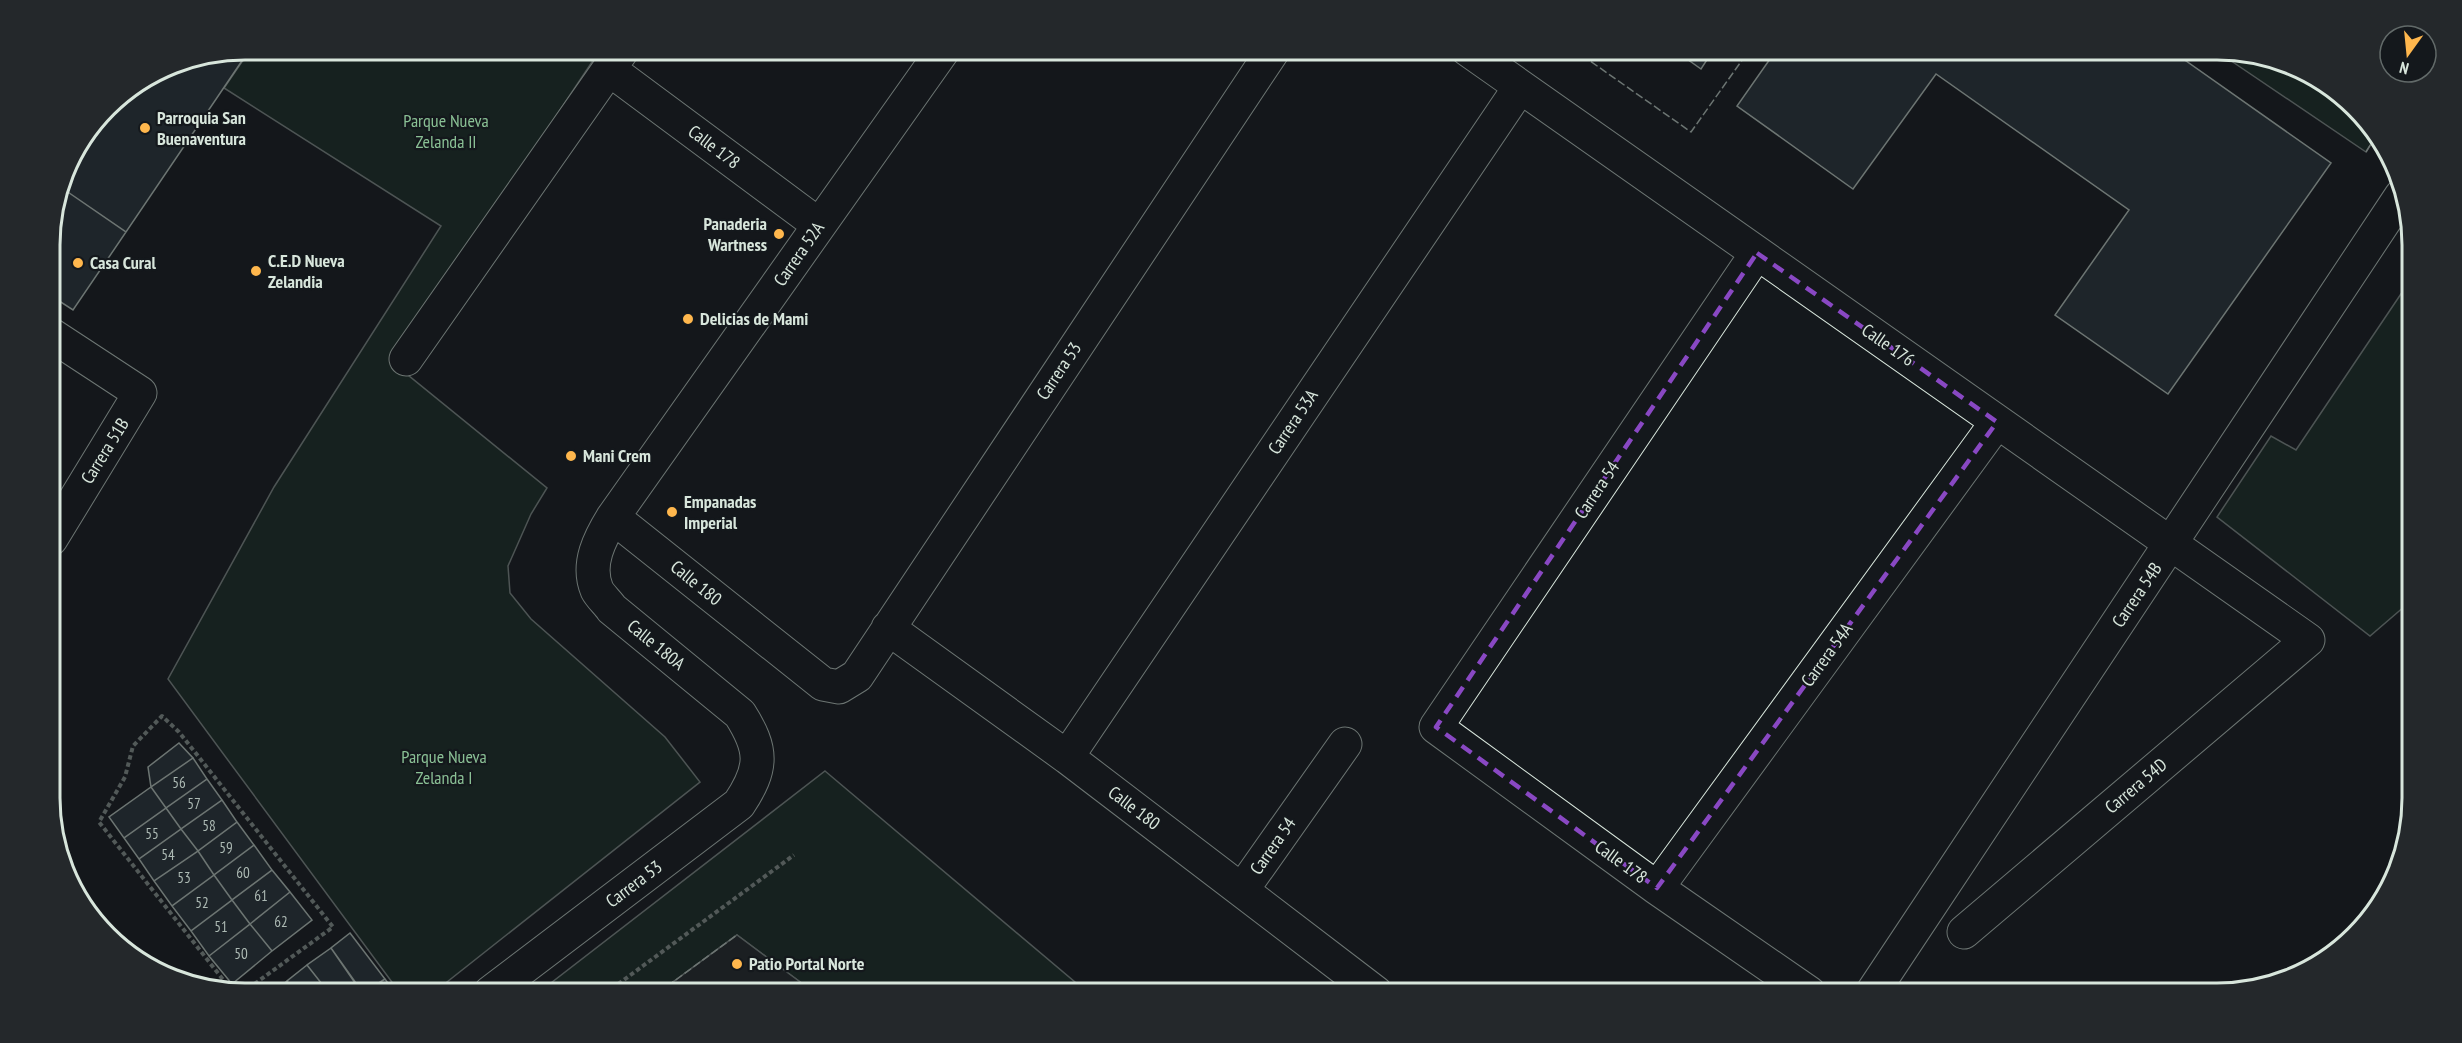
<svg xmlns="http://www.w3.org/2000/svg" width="2462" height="1043" font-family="'PT Sans Narrow',sans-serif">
<rect width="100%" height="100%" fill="#14181c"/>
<path fill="#1a2d24" stroke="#939e99" stroke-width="1.5" d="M250 50H600L392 362 547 488 531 514 508 566 510 593 531 619 665 737 700 782 433 993H400L168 679 274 487 441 226 224 88Z
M2215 50 2292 64 2372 126 2376 136 2366 152Z
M2411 279 2412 600 2370 636 2217 517 2271 436 2296 450Z
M825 771 1088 993H815L737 935 658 993H538Z"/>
<path fill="#24282b" stroke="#939e99" stroke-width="1.5" d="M737 935 815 993H658Z"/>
<path fill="#2c363c" stroke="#d8e6dc" stroke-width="1.5" d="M250 49 126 232 62 188 70 158 116 98 170 64Z
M1673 49H1714L1701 69Z
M1777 49H2169L2331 163 2168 394 2055 315 2129 210 1936 74 1853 189 1737 106Z
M62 188 126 232 73 310 50 295V231Z
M179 743 193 758 151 787 148 767Z
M193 758 207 779 166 808 151 787Z
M207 779 222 800 181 829 166 808Z
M151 787 166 808 124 838 109 817Z
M222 800 237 822 198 851 181 829Z
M166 808 181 829 139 859 124 838Z
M237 822 254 845 214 875 198 851Z
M181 829 198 851 154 881 139 859Z
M254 845 272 870 232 900 214 875Z
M198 851 214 875 172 906 154 881Z
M272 870 290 892 250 924 232 900Z
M214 875 232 900 191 931 172 906Z
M290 892 312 920 272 951 250 924Z
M232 900 250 924 209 956 191 931Z
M250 924 272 951 232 984 209 956Z
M350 933 385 979 363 993 331 948Z
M331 948 362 993H329L307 965Z
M307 965 329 993H296L287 981Z
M385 979 395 993H363Z
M287 981 296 993H272Z"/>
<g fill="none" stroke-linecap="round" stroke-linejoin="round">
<defs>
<path id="minor" d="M1467 49 2308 640 1964 932
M609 69 819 225
M1757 253 1436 727 1657 888 1809 993
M50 334 140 393 51 539
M406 359 623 49
M613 517 823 684 839 687 857 676 1274 49
M888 628 1067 757 1376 993
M1067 757 1520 87
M1657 888 1997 422
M1242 890 1345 744
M490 993 739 804C763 768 763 750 740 714L612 609C608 603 600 596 597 590 586 564 600 538 613 517L944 49
M1872 993 2401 196"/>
</defs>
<use href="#minor" stroke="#d8e6dc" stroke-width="35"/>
<path stroke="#9da8a2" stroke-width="4" stroke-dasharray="4.5 3" stroke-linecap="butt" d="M232 991 99 822 125 777 133 746 162 716 179 732 333 927 242 993
M606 993 794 855"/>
<use href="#minor" stroke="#14181c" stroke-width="33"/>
<path stroke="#d8e6dc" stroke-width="1.5" stroke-dasharray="8 3" stroke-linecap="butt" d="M1573 49 1691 132 1750 49
M2366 152 2376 136
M658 993 737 935"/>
</g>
<path d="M0 0H2462V1043H0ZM1757 253 1997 422 1657 888 1436 727Z" fill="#14181c" fill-opacity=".55" fill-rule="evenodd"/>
<path fill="none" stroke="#8948c3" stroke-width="4.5" stroke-dasharray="12 8" stroke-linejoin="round" d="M1757 253 1997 422 1657 888 1436 727Z"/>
<g fill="#ffb74d" stroke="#14181c" stroke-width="2">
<circle cx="145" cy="128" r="6"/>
<circle cx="779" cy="234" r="6"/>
<circle cx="78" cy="263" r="6"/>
<circle cx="256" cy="271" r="6"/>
<circle cx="688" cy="319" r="6"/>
<circle cx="571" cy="456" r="6"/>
<circle cx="672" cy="512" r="6"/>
<circle cx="737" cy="964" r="6"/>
</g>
<g text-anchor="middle" stroke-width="4.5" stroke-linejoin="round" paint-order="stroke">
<g font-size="15" fill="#adbab4">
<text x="179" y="788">56</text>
<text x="194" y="809">57</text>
<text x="209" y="831">58</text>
<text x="152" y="839">55</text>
<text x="226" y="853">59</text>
<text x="168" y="860">54</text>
<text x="243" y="878">60</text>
<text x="184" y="883">53</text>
<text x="261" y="901">61</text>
<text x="202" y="908">52</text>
<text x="281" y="927">62</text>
<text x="221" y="932">51</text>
<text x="241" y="959">50</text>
</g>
<g font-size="18" font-weight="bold" fill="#d8e6dc" stroke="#14181c" text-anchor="start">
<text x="157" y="124">Parroquia San<tspan x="157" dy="21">Buenaventura</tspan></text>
<text x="767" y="230" text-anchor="end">Panaderia<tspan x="767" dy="21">Wartness</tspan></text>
<text x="268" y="267">C.E.D Nueva<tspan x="268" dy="21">Zelandia</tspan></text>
<text x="90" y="269">Casa Cural</text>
<text x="700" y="325">Delicias de Mami</text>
<text x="583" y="462">Mani Crem</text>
<text x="684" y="508">Empanadas<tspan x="684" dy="21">Imperial</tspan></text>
<text x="749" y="970">Patio Portal Norte</text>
</g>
<g font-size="18" fill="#8ac095" stroke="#14181c">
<text x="446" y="127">Parque Nueva<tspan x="446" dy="21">Zelanda II</tspan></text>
<text x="444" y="763">Parque Nueva<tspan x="444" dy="21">Zelanda I</tspan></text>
</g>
<g font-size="18" fill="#d8e6dc" stroke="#14181c">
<text transform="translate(714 147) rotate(37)" y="6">Calle 178</text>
<text transform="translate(799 254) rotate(-55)" y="6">Carrera 52A</text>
<text transform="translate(1888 345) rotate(35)" y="6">Calle 176</text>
<text transform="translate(1059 371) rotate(-56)" y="6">Carrera 53</text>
<text transform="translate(1293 422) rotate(-56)" y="6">Carrera 53A</text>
<text transform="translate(105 451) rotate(-58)" y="6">Carrera 51B</text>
<text transform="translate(1597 490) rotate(-56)" y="6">Carrera 54</text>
<text transform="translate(696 583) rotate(39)" y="6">Calle 180</text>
<text transform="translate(2137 595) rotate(-56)" y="6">Carrera 54B</text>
<text transform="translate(656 645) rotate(39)" y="6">Calle 180A</text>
<text transform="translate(1827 655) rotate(-54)" y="6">Carrera 54A</text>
<text transform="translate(2136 786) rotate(-40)" y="6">Carrera 54D</text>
<text transform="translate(1134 808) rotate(37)" y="6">Calle 180</text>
<text transform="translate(1273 846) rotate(-55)" y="6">Carrera 54</text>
<text transform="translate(1621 862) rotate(36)" y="6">Calle 178</text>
<text transform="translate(634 884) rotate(-37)" y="6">Carrera 53</text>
</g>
</g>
<path d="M0 0H2462V1043H0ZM245 60H2217A185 185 0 0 1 2402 245V798A185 185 0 0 1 2217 983H245A185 185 0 0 1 60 798V245A185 185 0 0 1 245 60Z" fill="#24282b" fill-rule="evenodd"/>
<path fill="none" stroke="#d8e6dc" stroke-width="3" d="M245 60H2217A185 185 0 0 1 2402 245V798A185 185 0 0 1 2217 983H245A185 185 0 0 1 60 798V245A185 185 0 0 1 245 60Z"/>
<g transform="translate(2408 54) rotate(195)"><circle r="28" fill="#14181c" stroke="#626a69" stroke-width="1.5"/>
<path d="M0-4.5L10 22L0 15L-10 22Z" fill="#ffb74d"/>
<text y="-9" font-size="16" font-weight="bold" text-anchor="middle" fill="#d8e6dc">N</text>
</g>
</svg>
